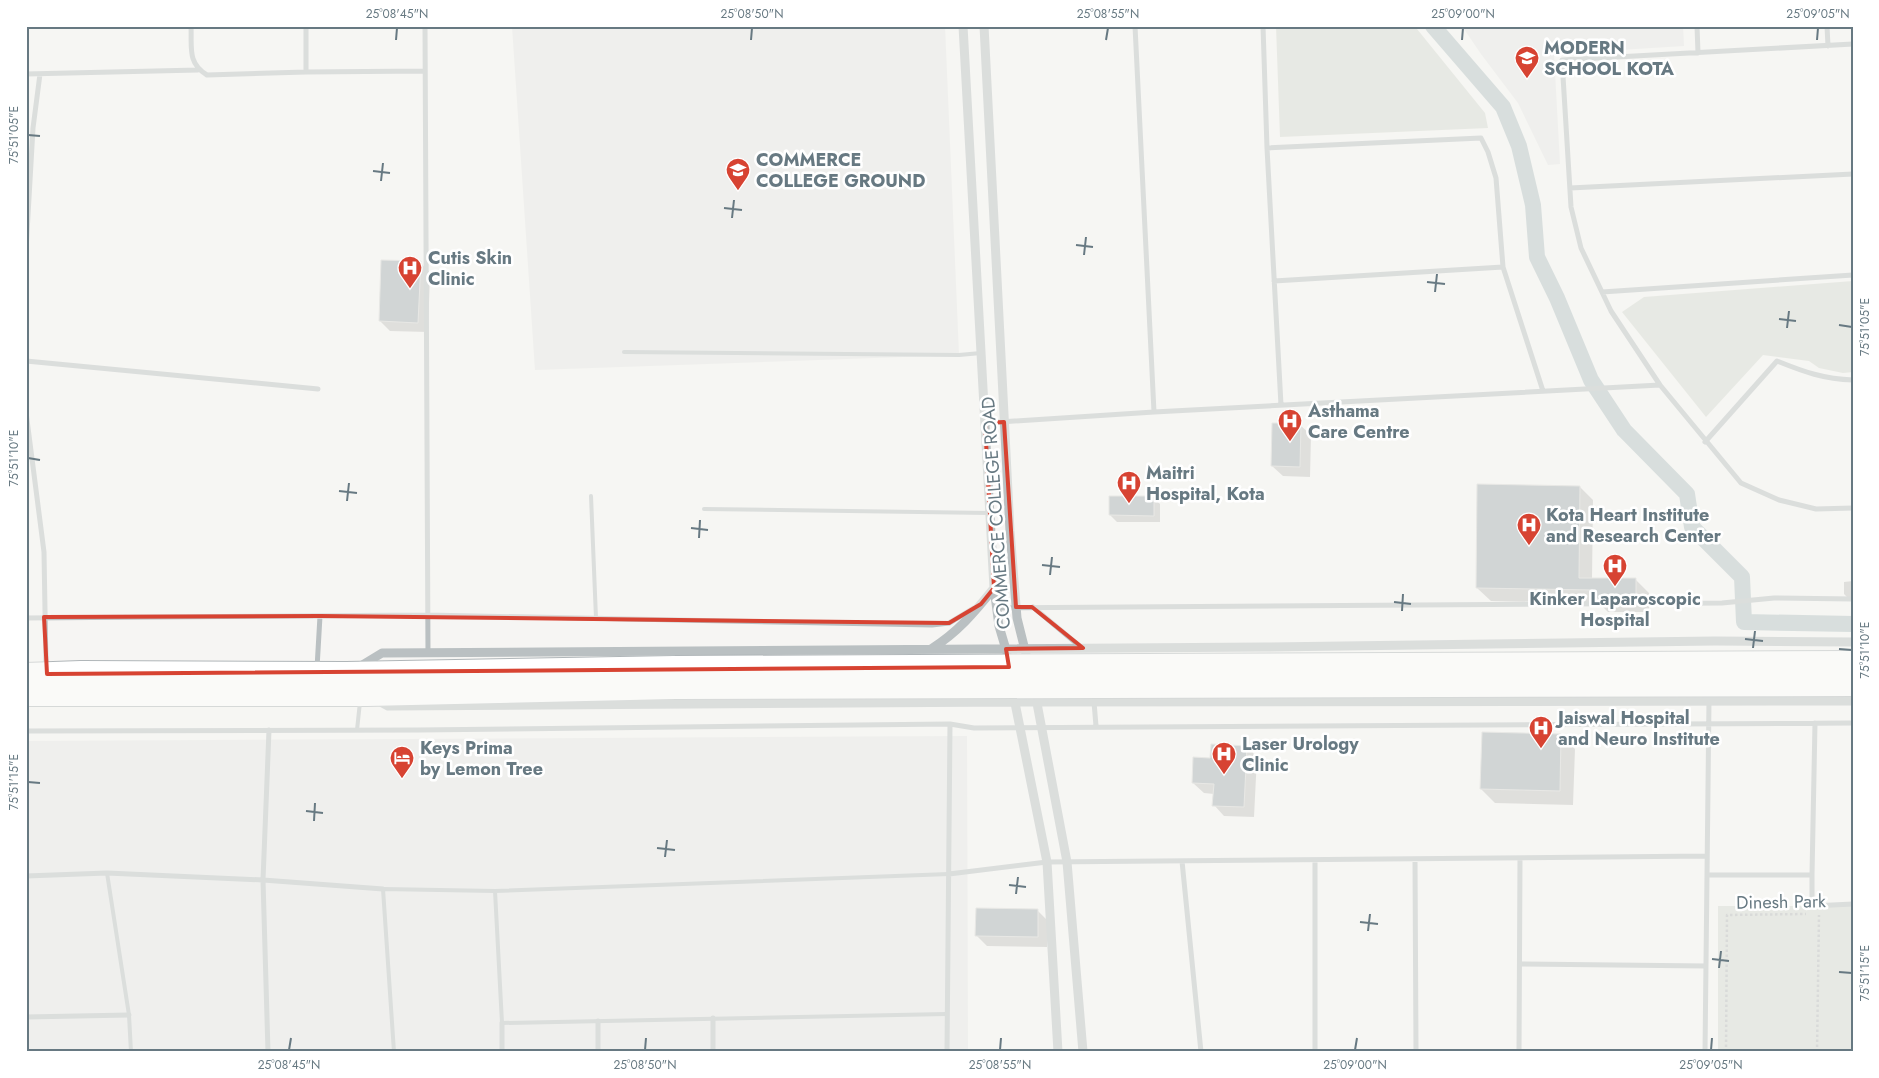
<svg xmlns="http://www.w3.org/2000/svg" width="1879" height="1078" font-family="Jost,sans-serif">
<rect width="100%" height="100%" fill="#f6f5f3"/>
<path fill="#e6e7e6" d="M512 26H945L959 355 535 370Z
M1462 26H1683L1684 46 1554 54 1560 164 1548 165 1518 103 1481 54Z
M967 736 968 1052H26V741Z"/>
<path fill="#d6dad2" d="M1276 26H1377L1417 29 1485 113 1488 128 1280 137Z
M1853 281V372L1843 373 1819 368 1809 361 1763 355 1706 417 1622 312 1644 297Z
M1718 906H1853V1052H1718Z"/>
<path fill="#0003" d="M420 262 430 273 428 332 390 331 380 321Z
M1300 425 1311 435 1310 477 1283 476 1272 466Z
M1580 487 1593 500 1592 579 1636 580 1649 593V612H1608L1599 603 1491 601 1477 588Z
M1154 498 1160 504V522H1117L1110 515Z
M1853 581V601H1851L1844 594V582Z
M1561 735 1575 749 1573 805 1495 803 1481 789Z
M1247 747 1257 757 1254 817 1224 816 1214 805V794L1204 793 1193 783Z
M1037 910 1048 921 1047 947 987 946 977 936Z"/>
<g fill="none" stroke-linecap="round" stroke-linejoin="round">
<path stroke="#b3c2c4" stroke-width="16" d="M1433 26 1503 107 1519 146 1533 205 1537 257 1557 298 1591 380 1624 430 1687 494 1692 527 1742 577 1744 622 1853 624"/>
</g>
<path fill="#a5aeb2" stroke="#d7d7d5" d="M381 260 421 261 418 323 379 321Z
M1272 423H1301L1300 467 1271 466Z
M1477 484 1580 486 1579 578H1636V599H1593V590L1476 588Z
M1109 496H1154V516L1109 515Z
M1482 732 1561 734 1560 791 1480 789Z
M1211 744 1247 746 1244 807 1212 806 1214 784 1192 783 1193 757 1210 758Z
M976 908 1038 909V937L975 936Z"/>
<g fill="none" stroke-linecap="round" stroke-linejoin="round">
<defs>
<path id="primary" d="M26 675 81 673 346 674 675 668
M26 694H367L674 687"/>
</defs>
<use href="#primary" stroke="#b0b6b9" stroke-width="26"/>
<path stroke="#b5b9bb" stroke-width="2.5" stroke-dasharray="2.5 2.5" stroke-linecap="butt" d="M1726 1052 1727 915 1806 914
M1817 1052 1819 915"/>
<path stroke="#bac0c2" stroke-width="4" d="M624 352 959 355 981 353
M591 496 596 618
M704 509 989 513
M357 730 360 702
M107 873 129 1015 131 1052
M495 891 502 1023 946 1014
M394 1052 383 889 495 891 949 874"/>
<path stroke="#bac0c2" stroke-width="5" d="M191 26C192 47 187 63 207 75L306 72 425 71
M306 26V72
M425 26 428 653
M1135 26 1154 412
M1263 26 1267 148 1281 405
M1697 26 1698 53
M1827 26 1828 46
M1853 44 1562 60 1571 207 1581 248 1611 311 1660 385 1741 483 1779 500 1816 509 1853 508
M26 74 198 70
M1267 148 1481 138 1488 152 1496 178 1503 267 1543 391
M1570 188 1853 174
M26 250 33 128 40 74
M1274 281 1503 267
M1602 292 1853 275
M26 361 318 389
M26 412 44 552 46 669
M985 423 1154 412 1660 385
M1705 442 1777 361C1804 372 1824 379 1853 380
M1033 607 1082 648
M996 608 1722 603 1774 598 1853 599
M26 618 427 615 932 625 949 623 974 608
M317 668 320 616
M1094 702 1096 726
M26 731 419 730 950 724 974 728 1853 723
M1415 859 1416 1052
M1182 861 1201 1052
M949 874 1047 862 1707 856
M1707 875H1812L1815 723
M1812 875V906L1853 904
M26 876 107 873 263 880 383 889
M1520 964 1706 966
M26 1017 129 1015
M713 1018V1052
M268 1052 263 880 269 730
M502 1052V1023
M598 1052V1021
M947 1052 950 724
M1315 1052V860
M1519 1052 1520 858
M1705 1052 1709 700"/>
<path stroke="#bac0c2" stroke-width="9" d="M963 26 994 588 999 626 1007 653
M984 26 1010 531 1017 618 1026 654
M931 649C957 633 975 612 994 588
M359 667 382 653 1264 647 1715 641 1853 642
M1014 698 1047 862 1058 1052
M1036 698 1067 862 1083 1052
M377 700 388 706 1015 702 1853 701"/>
<use href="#primary" stroke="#fff" stroke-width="24"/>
<defs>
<path id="primary-bridge" d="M675 668 1853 663
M674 687 1853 684"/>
</defs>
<use href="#primary-bridge" stroke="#b0b6b9" stroke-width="26" stroke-linecap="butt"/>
<use href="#primary-bridge" stroke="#fff" stroke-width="24"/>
</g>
<path d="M0 0H1879V1078H0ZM1004 422 1016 607H1032L1083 648 1006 649 1009 667 47 674 44 617 320 616 949 623 981 604 994 588 985 423Z" fill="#f6f5f3" fill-opacity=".55" fill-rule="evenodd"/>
<path fill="none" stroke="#d74332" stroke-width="4" stroke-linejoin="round" d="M1004 422 1016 607H1032L1083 648 1006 649 1009 667 47 674 44 617 320 616 949 623 981 604 994 588 985 423Z"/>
<path fill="none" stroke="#677982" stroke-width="2" d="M396 40 397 28M751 40 752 28M1106 40 1108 28M1462 40 1463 28M1817 40 1818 28M28 135 40 136M373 171 390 173M381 181 383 163M724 208 742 210M732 218 734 200M1076 245 1093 247M1084 255 1086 237M1427 282 1445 284M1435 292 1437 274M1779 319 1796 321M1839 325 1852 327M1787 328 1789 311M28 458 40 460M339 491 357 493M347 501 349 483M691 528 708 530M699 538 700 520M1042 565 1060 567M1050 575 1052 557M1394 602 1411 604M1402 611 1403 594M1745 639 1763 641M1753 648 1755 631M1839 649 1852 650M28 782 40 783M306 811 323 813M314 821 315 803M657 848 675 850M665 857 667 840M1009 885 1026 887M1016 894 1018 877M1360 922 1378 924M1368 931 1370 914M1712 959 1729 961M1719 968 1721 951M1839 972 1852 973M289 1050 291 1038M645 1050 646 1038M1000 1050 1001 1038M1355 1050 1357 1038M1711 1050 1712 1038"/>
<defs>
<symbol id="school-pin" viewBox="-11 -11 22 30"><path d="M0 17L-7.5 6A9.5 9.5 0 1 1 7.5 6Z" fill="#d74332" stroke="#fff"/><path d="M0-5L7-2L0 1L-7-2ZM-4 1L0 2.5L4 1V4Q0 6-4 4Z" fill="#fff"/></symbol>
<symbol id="university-pin" viewBox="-11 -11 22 30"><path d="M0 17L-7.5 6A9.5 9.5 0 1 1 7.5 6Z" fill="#d74332" stroke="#fff"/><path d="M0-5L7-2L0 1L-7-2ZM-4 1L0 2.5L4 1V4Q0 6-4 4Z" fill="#fff"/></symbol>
<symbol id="hospital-pin" viewBox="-11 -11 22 30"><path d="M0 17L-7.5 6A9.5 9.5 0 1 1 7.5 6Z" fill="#d74332" stroke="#fff"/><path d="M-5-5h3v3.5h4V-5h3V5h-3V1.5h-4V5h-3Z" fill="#fff"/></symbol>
<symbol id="hotel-pin" viewBox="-11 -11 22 30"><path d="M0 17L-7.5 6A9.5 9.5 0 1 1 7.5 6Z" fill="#d74332" stroke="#fff"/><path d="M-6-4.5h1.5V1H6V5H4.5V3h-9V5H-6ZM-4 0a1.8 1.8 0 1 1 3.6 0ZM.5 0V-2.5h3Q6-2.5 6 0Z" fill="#fff"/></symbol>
</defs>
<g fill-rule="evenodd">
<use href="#school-pin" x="1513" y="44" width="28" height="38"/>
<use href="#university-pin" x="724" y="156" width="28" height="38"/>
<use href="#hospital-pin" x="396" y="254" width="28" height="38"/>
<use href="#hospital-pin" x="1276" y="407" width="28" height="38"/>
<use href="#hospital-pin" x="1115" y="469" width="28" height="38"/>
<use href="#hospital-pin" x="1515" y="511" width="28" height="38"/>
<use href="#hospital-pin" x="1601" y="552" width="28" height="38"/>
<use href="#hospital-pin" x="1527" y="714" width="28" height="38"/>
<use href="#hospital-pin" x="1210" y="740" width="28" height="38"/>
<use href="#hotel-pin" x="388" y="744" width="28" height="38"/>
</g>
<g text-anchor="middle" stroke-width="5" stroke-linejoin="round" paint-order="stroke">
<g font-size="18" font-weight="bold" fill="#677982" stroke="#fff" text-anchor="start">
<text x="1544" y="54">MODERN<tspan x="1544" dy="21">SCHOOL KOTA</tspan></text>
<text x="756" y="166">COMMERCE<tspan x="756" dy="21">COLLEGE GROUND</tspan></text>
<text x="428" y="264">Cutis Skin<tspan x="428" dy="21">Clinic</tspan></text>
<text x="1308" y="417">Asthama<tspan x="1308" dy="21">Care Centre</tspan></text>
<text x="1146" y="479">Maitri<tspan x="1146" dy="21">Hospital, Kota</tspan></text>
<text x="1546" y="521">Kota Heart Institute<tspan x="1546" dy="21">and Research Center</tspan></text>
<text x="1615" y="605" text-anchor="middle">Kinker Laparoscopic<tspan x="1615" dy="21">Hospital</tspan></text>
<text x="1558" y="724">Jaiswal Hospital<tspan x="1558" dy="21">and Neuro Institute</tspan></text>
<text x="1242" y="750">Laser Urology<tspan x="1242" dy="21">Clinic</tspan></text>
<text x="420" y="754">Keys Prima<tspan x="420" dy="21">by Lemon Tree</tspan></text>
</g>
<g font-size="18" fill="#677982" stroke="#fff">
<text transform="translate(996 513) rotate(-94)" y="6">COMMERCE COLLEGE ROAD</text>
<text transform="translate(1781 902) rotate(-1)" y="6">Dinesh Park</text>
</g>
</g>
<rect width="1879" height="1078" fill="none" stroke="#ffffff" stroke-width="55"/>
<rect x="28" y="28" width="1824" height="1022" fill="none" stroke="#677982" stroke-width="2"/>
<g font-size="12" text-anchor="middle" fill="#677982">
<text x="397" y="18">25°08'45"N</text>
<text x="752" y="18">25°08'50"N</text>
<text x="1108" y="18">25°08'55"N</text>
<text x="1463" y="18">25°09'00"N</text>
<text x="1818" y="18">25°09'05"N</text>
<text transform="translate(14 135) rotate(-90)" y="4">75°51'05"E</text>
<text transform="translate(1865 327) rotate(-90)" y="4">75°51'05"E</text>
<text transform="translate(14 458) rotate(-90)" y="4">75°51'10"E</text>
<text transform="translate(1865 650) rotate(-90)" y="4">75°51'10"E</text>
<text transform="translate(14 782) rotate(-90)" y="4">75°51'15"E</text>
<text transform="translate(1865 973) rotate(-90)" y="4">75°51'15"E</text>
<text x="289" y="1069">25°08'45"N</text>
<text x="645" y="1069">25°08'50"N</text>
<text x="1000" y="1069">25°08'55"N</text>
<text x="1355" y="1069">25°09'00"N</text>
<text x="1711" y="1069">25°09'05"N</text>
</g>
</svg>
